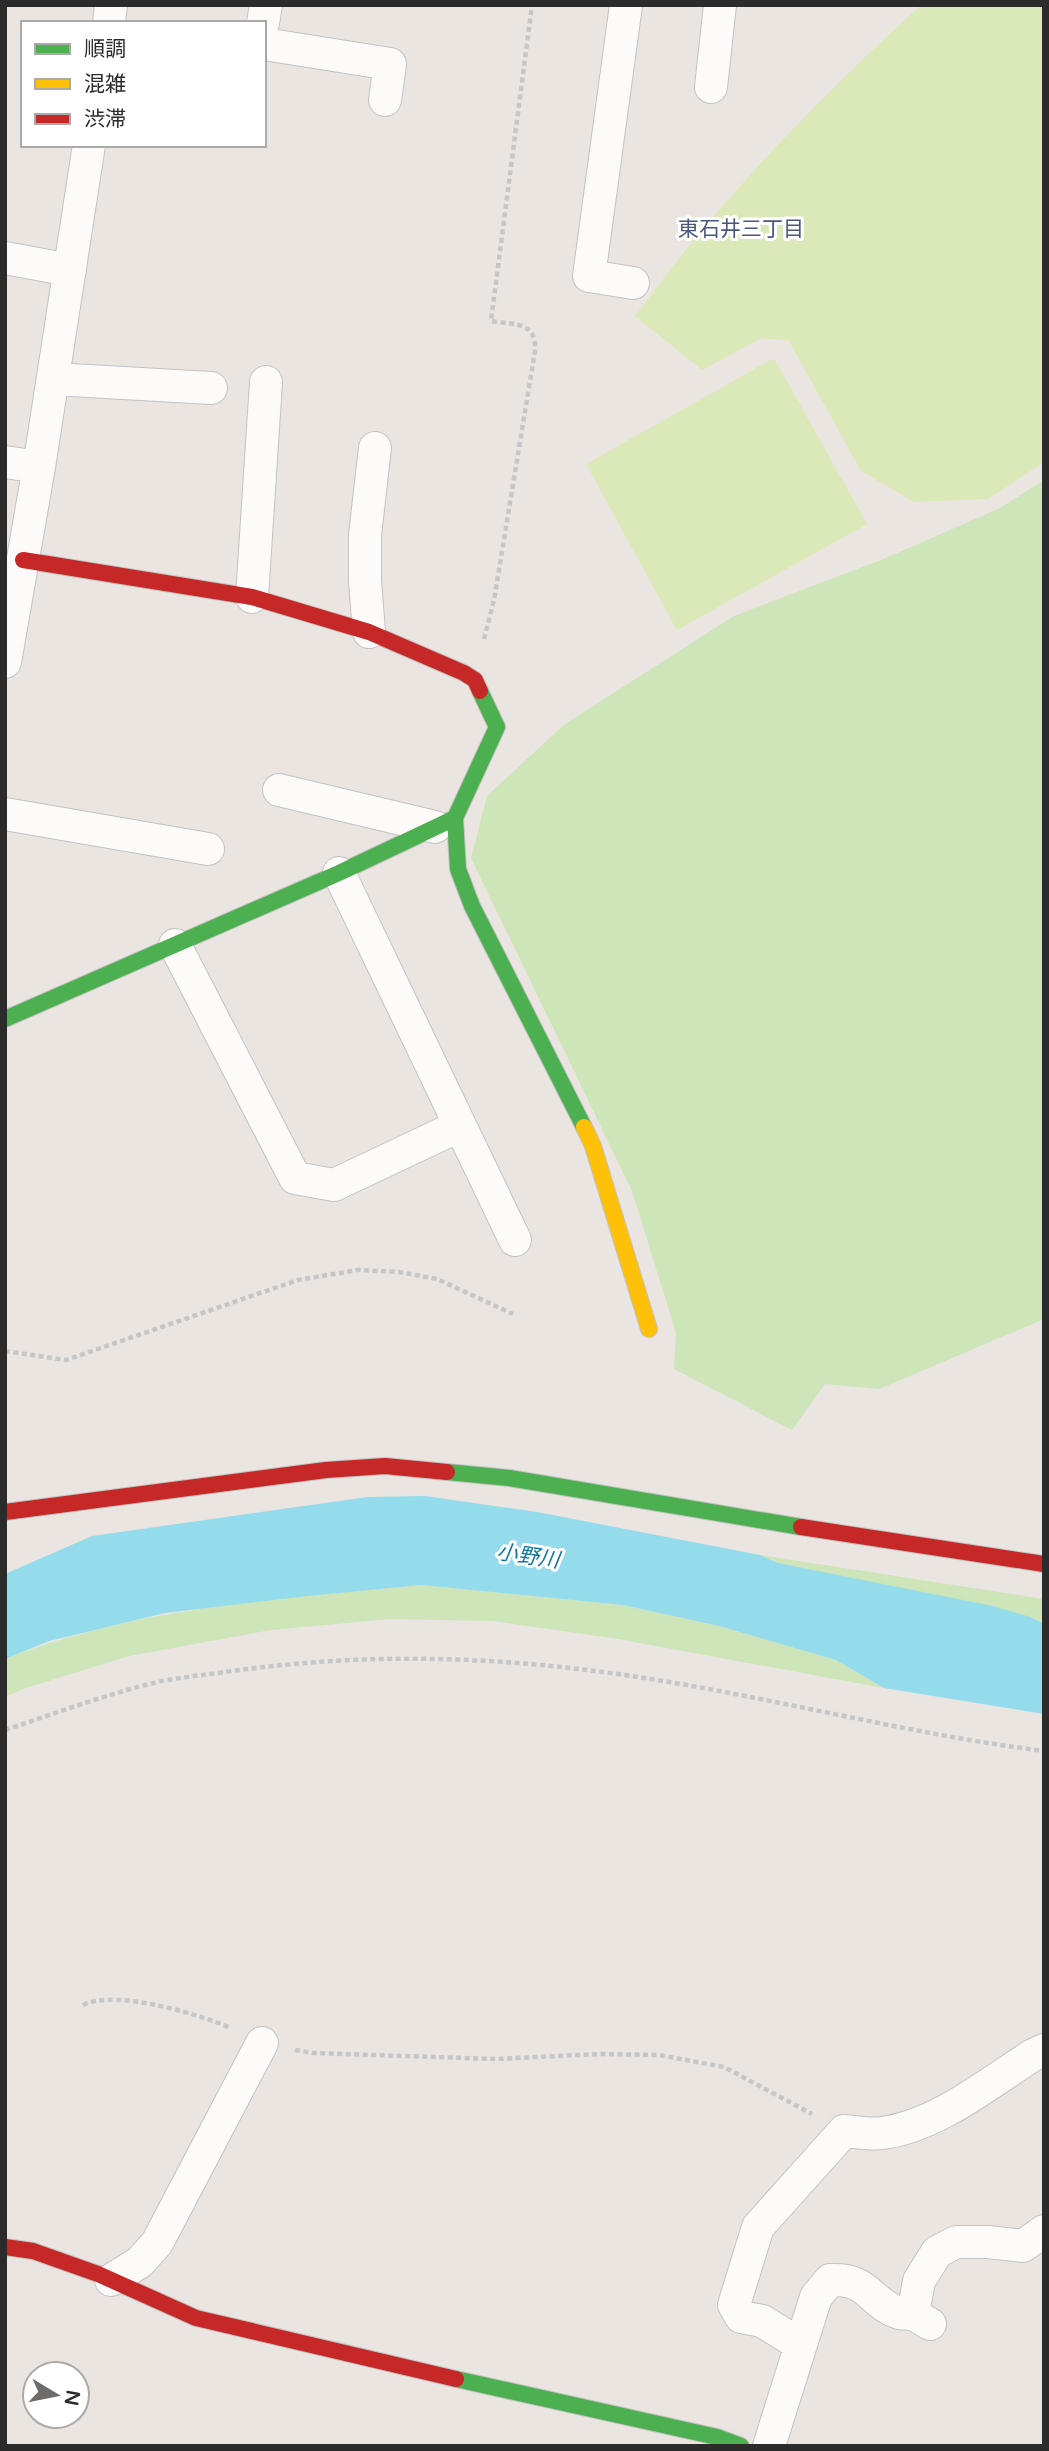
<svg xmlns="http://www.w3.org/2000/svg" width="1049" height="2451" font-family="'Varela Round','Noto Sans JP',sans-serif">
<rect width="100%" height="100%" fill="#eae5e0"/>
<path fill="#cee4b9" d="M1044 480V1319L879 1389 825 1384 792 1430 674 1369 676 1333 632 1191 471 858 487 796 565 724 734 616 886 558 1000 508Z
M760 1555 1044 1599V1624L1030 1617 778 1563Z
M421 1585 623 1605 719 1626 836 1660 884 1688 618 1639 492 1621 390 1619 271 1630 129 1656 26 1688 5 1697V1659C137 1607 281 1598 421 1585Z"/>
<path fill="#dae9b7" d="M921 5H1044V462L988 499 914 502 861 471 789 341 762 338 702 370 635 316C656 289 676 261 698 235 766 153 842 77 921 5Z
M774 358 867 524 677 630 586 464Z"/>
<path fill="#94dbeb" d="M425 1496 537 1512 760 1555 778 1563 993 1606 1030 1617 1044 1624V1714L884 1688 836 1660 719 1626 623 1605 421 1585 307 1596 165 1613 49 1641 5 1659V1574L92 1536 368 1497Z"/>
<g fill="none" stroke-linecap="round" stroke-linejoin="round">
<defs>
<path id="street" d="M626 5 589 276 633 283
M109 23 111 5
M263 23 266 5
M264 44 390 64 385 100
M711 87 720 5
M5 258 70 270
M53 379 211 388
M5 462 39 467
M252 597 266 382
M369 632 365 581V535L375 448
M5 662 39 467 89 145
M279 790 435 827
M5 814 208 849
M339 873 515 1240
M175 945 295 1178 334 1185 459 1126
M111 2280 140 2262 157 2243 262 2043
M913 2314 919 2281 937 2252 956 2242H988L1023 2246 1044 2231
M801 2345 762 2321 741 2317 734 2305 758 2227 844 2131C857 2132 871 2135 883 2133 938 2125 986 2085 1033 2055L1044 2050
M769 2446 816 2297 830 2280C870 2278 868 2302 899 2313 903 2314 905 2313 910 2314 917 2315 924 2321 930 2324"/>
<path id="fast" d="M455 818 458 869 472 906 584 1127
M5 1019 339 873 455 818 497 727 480 691
M447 1472 509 1478 801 1527
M456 2379 717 2437 741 2446"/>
<path id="slow" d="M584 1127 593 1146 649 1329"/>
<path id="jam" d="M23 560 252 597 369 632 464 673 475 680 480 691
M5 1512 326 1470 385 1466 447 1472
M801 1527 1044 1564
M5 2247 33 2251 98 2274 196 2318 456 2379"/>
</defs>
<use href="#street" stroke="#c4c2c2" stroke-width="34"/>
<use href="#fast" stroke="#c4c2c2" stroke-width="18"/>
<use href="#slow" stroke="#c4c2c2" stroke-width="18"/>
<use href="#jam" stroke="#c4c2c2" stroke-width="18"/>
<path stroke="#c6c6c6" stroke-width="4.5" stroke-dasharray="5 3.5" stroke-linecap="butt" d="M484 639 494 600 535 351C537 321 514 325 491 321L532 5
M5 1351 66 1360 298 1280 358 1270 399 1272 437 1279 513 1314
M5 1730C57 1713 109 1693 162 1681 183 1677 204 1675 225 1672 349 1654 471 1655 595 1671 746 1690 893 1732 1044 1751
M83 2005C116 1989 198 2014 231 2028
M295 2050 313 2053 496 2059 600 2054 659 2055 724 2067 812 2114"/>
<use href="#street" stroke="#fcfbfa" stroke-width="32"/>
<use href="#fast" stroke="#4caf50" stroke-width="16"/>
<use href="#slow" stroke="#ffc107" stroke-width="16"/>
<use href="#jam" stroke="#c62828" stroke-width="16"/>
</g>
<g text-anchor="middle" stroke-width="6" stroke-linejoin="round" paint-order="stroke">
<g font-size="21" fill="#4b577d" stroke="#fff">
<text x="741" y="236">東石井三丁目</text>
</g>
<g font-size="21" font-style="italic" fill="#0c779f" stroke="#fff">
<text transform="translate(528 1556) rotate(8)" y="7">小野川</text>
</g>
</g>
<rect width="1049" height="2451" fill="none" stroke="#2b2b2b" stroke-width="14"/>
<rect x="21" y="21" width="245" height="126" fill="#ffffff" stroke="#aaaaaa" stroke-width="2"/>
<rect x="35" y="44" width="35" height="10" fill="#4caf50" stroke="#aaaaaa" stroke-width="2"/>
<text x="84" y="56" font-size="21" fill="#2b2b2b">順調</text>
<rect x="35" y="79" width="35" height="10" fill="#ffc107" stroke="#aaaaaa" stroke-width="2"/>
<text x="84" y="91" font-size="21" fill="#2b2b2b">混雑</text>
<rect x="35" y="114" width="35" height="10" fill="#c62828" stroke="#aaaaaa" stroke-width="2"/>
<text x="84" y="126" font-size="21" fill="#2b2b2b">渋滞</text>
<g transform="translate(56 2395) rotate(100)"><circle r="33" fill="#ffffff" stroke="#aaaaaa" stroke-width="2"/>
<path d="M0-5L12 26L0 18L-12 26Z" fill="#6e6c6a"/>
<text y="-10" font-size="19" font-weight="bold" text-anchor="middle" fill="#2b2b2b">N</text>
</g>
</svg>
